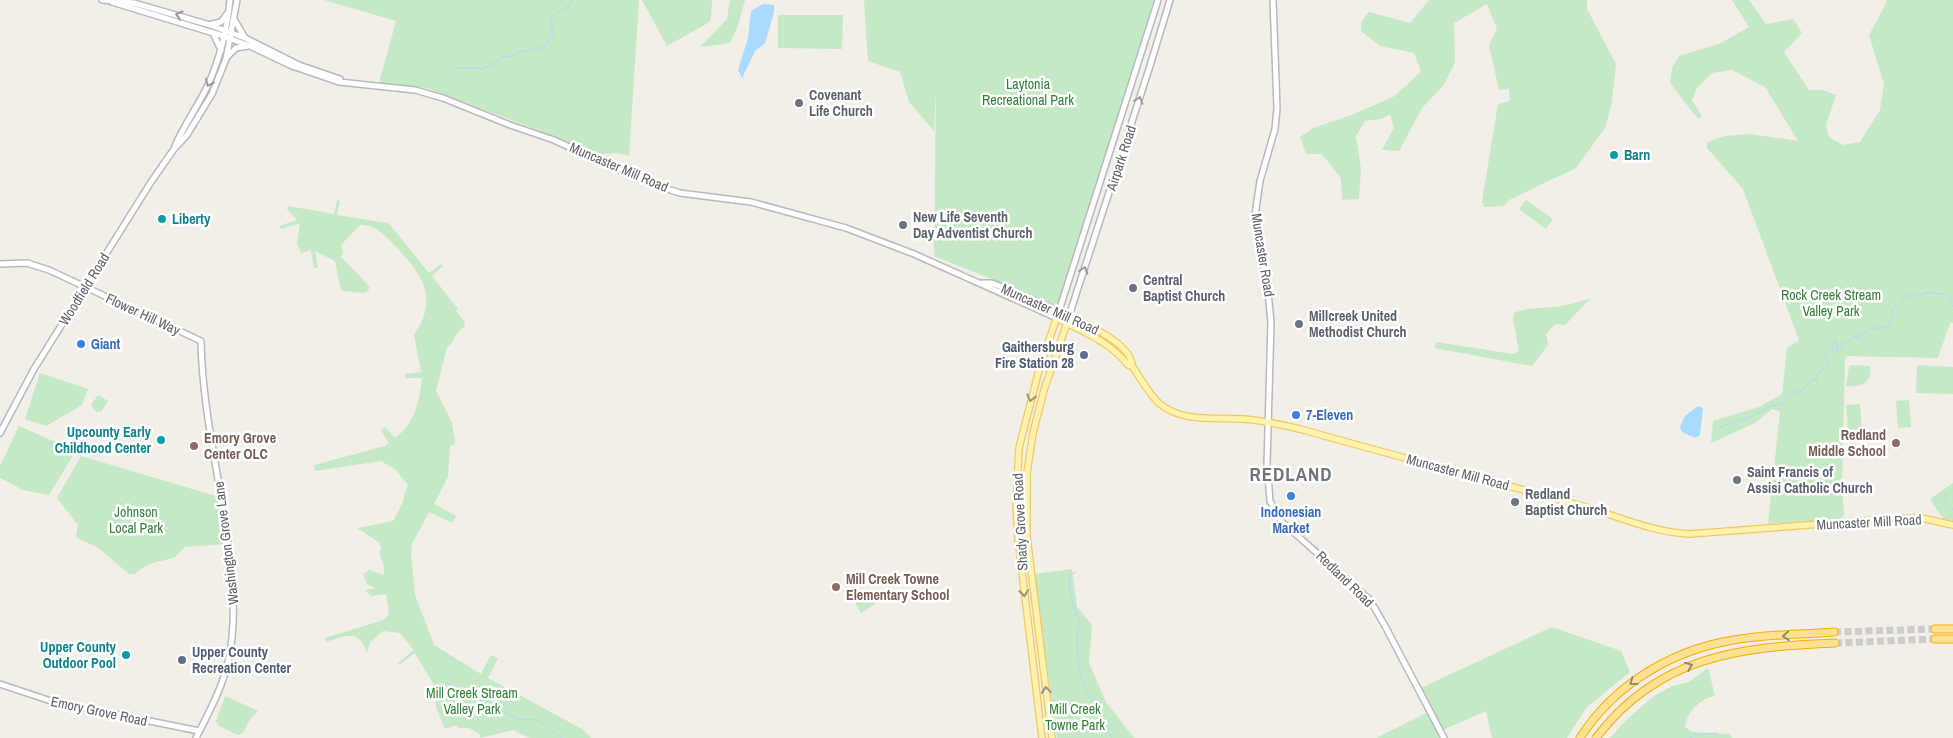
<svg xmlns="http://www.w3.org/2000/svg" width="1953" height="738" font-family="'Archivo Narrow',sans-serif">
<rect width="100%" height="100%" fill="#f1efe8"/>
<path fill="#c5e8c5" d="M324 0H639L629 156 616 153 601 154 427 88 379 83 396 21Z
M642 0H712L711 19 708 23 667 46Z
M730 0H745L737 28 730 43 700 47 727 19Z
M864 0H1154L1058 303 1051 305 1022 291 934 256 936 89 934 131 909 102 900 72 868 61Z
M1429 0H1587V9L1616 64 1611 107 1605 128 1576 168 1509 200 1504 206 1484 207 1482 201 1498 104 1510 101 1509 89 1499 90 1489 45 1497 29 1487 4 1454 23 1455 63 1443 86 1422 108 1399 151 1382 150 1394 128 1390 114 1381 119 1365 121 1356 136 1361 170 1359 199 1342 200 1341 178 1322 154H1306L1300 137 1313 128 1349 116 1393 97 1421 72 1414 53 1380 46 1361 31V22L1369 12 1410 23Z
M1732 0H1749L1766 24 1793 19 1802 33 1784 52 1809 90H1822L1836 95 1826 125 1829 137 1843 145 1860 142 1880 110 1884 84 1869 35 1887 2 1886 0H1953V323H1950L1938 358 1847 356 1845 359 1842 488 1844 515 1841 519 1768 524 1780 412 1772 409 1755 423 1711 443 1713 421 1759 407 1782 394 1787 348 1799 340 1743 189 1707 148V142L1725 136 1750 134 1798 141 1765 87 1732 70 1712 73 1697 88 1692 100 1702 116 1698 119 1670 83 1672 68 1679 56 1719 44 1749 27Z
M778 15H843L842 49 778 48Z
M337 200 340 201 337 215 388 223 391 226 429 273 441 264 443 266 432 276 458 309 456 311 465 322 464 327C453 333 456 342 447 347L436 391 452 423 455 443 450 446 448 477 434 504 456 516 452 523 429 512 412 544 411 553 415 595 434 645 481 674 491 655 498 658 488 678 582 729 591 738H529L513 730 480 738V734L469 728H459L456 725 445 729 436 707 434 685 415 653 399 665 398 663 414 650 400 633 383 631 370 642 367 653C359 628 345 636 326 642L325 638 383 620 389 615 386 594 371 596 365 590 375 588 367 584 363 574 369 570 384 575V567L379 551 381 550 380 543 357 528 393 521 403 502 405 492 408 485 396 470 381 461 315 471 314 465 385 446 389 443 381 430 385 427 395 438C414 425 420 400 422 378H405V374L421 372 414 335C439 299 423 274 395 246 384 235 377 225 360 225L341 245 343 253 341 257 370 287 367 292C363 294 347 291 341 291L335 261 315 251 318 268H314L311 250 301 253 297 244 300 223 281 229 279 226 297 220 287 209 288 206 334 214Z
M1526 200 1553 219 1546 229 1519 209Z
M1591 298 1565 325 1555 324 1546 334 1548 345 1532 366 1435 348 1436 342 1513 354 1519 351 1513 319 1514 313C1527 307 1539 309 1553 307 1566 306 1579 302 1591 298Z
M1852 365 1870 366C1872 383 1862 388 1846 386L1849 367Z
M1917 365 1953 367V394L1916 393Z
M40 373 88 389 82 405 46 426 25 419Z
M98 395 108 401 101 412 98 411 97 413 91 405Z
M1909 400 1911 427 1898 428 1896 401Z
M1860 404 1862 431 1848 432 1846 405Z
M19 426 48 439 77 449 49 495 23 490 0 478V466Z
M81 456 219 497 227 544 185 547C180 550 178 557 173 558 156 563 150 561 135 574H129L97 547 76 538 78 525 57 498Z
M1953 483V525L1945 522 1930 499Z
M1072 569 1077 607 1092 625 1089 663 1106 702 1134 738H1057L1034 574Z
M866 591 875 604 861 613 853 599Z
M1552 627 1621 651 1630 672 1586 708 1567 738H1492L1486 711 1438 732 1440 738H1376L1433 710 1421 688Z
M1708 668 1715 696C1700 699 1687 711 1685 727L1692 732 1730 734 1732 738H1610L1624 722 1654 696 1672 686 1689 682Z
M225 696 258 711 250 719 243 733 238 735 219 726 216 721Z"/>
<path fill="#aadaff" d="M763 4 774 5V12L765 43 755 51 742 78 738 70 748 38 751 11Z
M1698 406 1703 408 1700 435 1695 438 1682 432 1680 427 1685 416Z"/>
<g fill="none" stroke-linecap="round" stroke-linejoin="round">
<path stroke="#aadaff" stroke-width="1" d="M457 68C466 69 473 67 482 69 488 66 498 62 502 57L513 56 520 51 526 52 533 49 536 50 547 44 549 39 554 35C547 17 553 13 569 6L572 0
M1720 427 1751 417 1766 408 1784 402 1791 394 1804 389 1812 379 1816 380 1817 373 1827 367 1829 362 1825 358 1826 354 1833 350V344L1835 339 1838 350 1842 347 1843 343H1847L1854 336 1858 337C1867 330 1875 327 1887 327L1892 316 1891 310 1901 303 1904 298 1912 294 1920 295 1929 292 1946 295 1951 299 1949 304 1953 306
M1947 493 1943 499 1953 510
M1076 572 1070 575C1069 590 1071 607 1080 620 1074 635 1078 686 1090 696L1112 738
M447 683 518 719 538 720 562 738
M1689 738 1696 735 1717 733"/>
<path stroke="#ccccc8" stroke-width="7" stroke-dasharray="7 3.5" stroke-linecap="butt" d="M1834 632 1935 629
M1835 643 1935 639"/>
<defs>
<path id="secondary" d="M102 0 134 3 210 25 245 38 299 65 340 79
M1273 0 1277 108 1275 129 1260 181 1255 215 1256 230 1267 282 1271 322 1267 464 1270 501 1282 522 1370 600 1385 626 1444 738
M112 2 220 35 250 46 292 66 339 82 415 90 443 98 510 125 554 140 623 172 652 184 680 193 751 202 846 228 914 254 1057 318
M234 19 245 38
M212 24 221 22 227 14
M213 33 221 50
M226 58 236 48 248 46
M175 146C184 125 198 106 208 85 220 58 227 30 230 0
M0 264 27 263 49 270 201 341C202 402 216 462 225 522 231 567 238 612 229 658 223 687 209 712 196 738
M982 283H992L1059 311 1158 0
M1069 316 1149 69 1170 0
M0 433 34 369 151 182 174 149 187 135 212 94 226 59 237 0
M0 684 51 701 199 731"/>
<path id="primary" d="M1057 318C1084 333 1108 340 1128 365L1132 366C1141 378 1148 394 1160 404 1183 423 1215 417 1243 419 1262 420 1281 425 1300 429 1392 455 1484 479 1575 504 1614 514 1649 532 1689 534L1890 519 1922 518 1953 525
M1042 738 1018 538 1016 505 1019 448 1040 366 1059 311C1078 321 1132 342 1132 366
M1052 738 1027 537V473L1033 433 1044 390 1068 320"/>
<path id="highway" d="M1935 629H1953
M1935 639H1953
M1580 738C1612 688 1665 654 1723 642 1759 634 1798 635 1834 632
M1596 738C1658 656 1739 647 1835 643"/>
</defs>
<use href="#secondary" stroke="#b6babf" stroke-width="8"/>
<use href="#primary" stroke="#f2c960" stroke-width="8"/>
<use href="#highway" stroke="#f9ab00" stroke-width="9"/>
<use href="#secondary" stroke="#fff" stroke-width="5"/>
<use href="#primary" stroke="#fff2af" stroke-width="5.5"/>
<use href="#highway" stroke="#fde293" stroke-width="7"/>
</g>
<defs><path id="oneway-chevron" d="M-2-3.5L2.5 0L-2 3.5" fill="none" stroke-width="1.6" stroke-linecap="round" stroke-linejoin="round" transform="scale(1.25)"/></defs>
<g stroke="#979a9d">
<use href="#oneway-chevron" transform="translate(179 15) rotate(-163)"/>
<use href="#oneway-chevron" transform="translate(209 83) rotate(115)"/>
<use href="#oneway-chevron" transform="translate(1139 100) rotate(-72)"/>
<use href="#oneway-chevron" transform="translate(1084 270) rotate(-72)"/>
</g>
<g stroke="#979581">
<use href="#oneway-chevron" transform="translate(1031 398) rotate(104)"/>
<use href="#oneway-chevron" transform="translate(1024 593) rotate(84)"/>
<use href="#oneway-chevron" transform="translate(1046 690) rotate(-96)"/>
</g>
<g stroke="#8e8975">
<use href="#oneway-chevron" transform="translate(1786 636) rotate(176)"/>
<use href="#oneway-chevron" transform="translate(1689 666) rotate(-22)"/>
<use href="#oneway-chevron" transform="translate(1633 682) rotate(144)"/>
</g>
<g fill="#6b7280" stroke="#fff" stroke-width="2">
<circle cx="799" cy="103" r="5"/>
<circle cx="903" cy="225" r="5"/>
<circle cx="1133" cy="288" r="5"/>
<circle cx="1299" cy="324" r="5"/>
<circle cx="1737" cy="480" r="5"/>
<circle cx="1515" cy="502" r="5"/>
</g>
<g fill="#0f9aa8" stroke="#fff" stroke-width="2">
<circle cx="1614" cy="155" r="5"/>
<circle cx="162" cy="219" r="5"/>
<circle cx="161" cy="440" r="5"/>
<circle cx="126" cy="655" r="5"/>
</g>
<g fill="#3f7fe0" stroke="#fff" stroke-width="2">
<circle cx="81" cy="344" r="5"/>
<circle cx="1296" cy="415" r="5"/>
<circle cx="1291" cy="496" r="5"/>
</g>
<g fill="#5c6f8a" stroke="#fff" stroke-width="2">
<circle cx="1084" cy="355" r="5"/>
<circle cx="182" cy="660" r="5"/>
</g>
<g fill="#8d6e63" stroke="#fff" stroke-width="2">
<circle cx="1896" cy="443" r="5"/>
<circle cx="194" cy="446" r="5"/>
<circle cx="836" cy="587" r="5"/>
</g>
<g text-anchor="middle" stroke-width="5" stroke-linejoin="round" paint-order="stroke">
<g font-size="14" fill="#348238" stroke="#fff">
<text x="1028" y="89">Laytonia<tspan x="1028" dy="16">Recreational Park</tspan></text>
<text x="1831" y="300">Rock Creek Stream<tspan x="1831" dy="16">Valley Park</tspan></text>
<text x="136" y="517">Johnson<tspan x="136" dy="16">Local Park</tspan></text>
<text x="472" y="698">Mill Creek Stream<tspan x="472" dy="16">Valley Park</tspan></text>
<text x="1075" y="714">Mill Creek<tspan x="1075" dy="16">Towne Park</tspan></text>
</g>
<g font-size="14" font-weight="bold" fill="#5b616d" stroke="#fff" text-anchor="start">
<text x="809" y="100">Covenant<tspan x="809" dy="16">Life Church</tspan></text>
<text x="913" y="222">New Life Seventh<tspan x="913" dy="16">Day Adventist Church</tspan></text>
<text x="1143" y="285">Central<tspan x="1143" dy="16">Baptist Church</tspan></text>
<text x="1309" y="321">Millcreek United<tspan x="1309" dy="16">Methodist Church</tspan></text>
<text x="1747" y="477">Saint Francis of<tspan x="1747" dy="16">Assisi Catholic Church</tspan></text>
<text x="1525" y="499">Redland<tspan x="1525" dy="16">Baptist Church</tspan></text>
</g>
<g font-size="14" font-weight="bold" fill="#0d838f" stroke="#fff" text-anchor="start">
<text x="1624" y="160">Barn</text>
<text x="172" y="224">Liberty</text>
<text x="151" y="437" text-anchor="end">Upcounty Early<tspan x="151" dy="16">Childhood Center</tspan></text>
<text x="116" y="652" text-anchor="end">Upper County<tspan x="116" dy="16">Outdoor Pool</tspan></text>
</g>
<g font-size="14" fill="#5f6368" stroke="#fff">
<text transform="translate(1121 158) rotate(-72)" y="5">Airpark Road</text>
<text transform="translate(619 167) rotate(23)" y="5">Muncaster Mill Road</text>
<text transform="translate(1263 255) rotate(81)" y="5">Muncaster Road</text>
<text transform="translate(84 289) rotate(-58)" y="5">Woodfield Road</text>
<text transform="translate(1050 309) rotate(24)" y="5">Muncaster Mill Road</text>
<text transform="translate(143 314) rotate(25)" y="5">Flower Hill Way</text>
<text transform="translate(1458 472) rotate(15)" y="5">Muncaster Mill Road</text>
<text transform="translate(1020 522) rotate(-93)" y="5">Shady Grove Road</text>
<text transform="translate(1869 522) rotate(-3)" y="5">Muncaster Mill Road</text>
<text transform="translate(226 543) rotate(-97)" y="5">Washington Grove Lane</text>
<text transform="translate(1345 579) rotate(44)" y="5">Redland Road</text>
<text transform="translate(99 711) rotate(12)" y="5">Emory Grove Road</text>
</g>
<g font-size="14" font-weight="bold" fill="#366cbe" stroke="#fff" text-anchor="start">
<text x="91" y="349">Giant</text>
<text x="1306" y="420">7-Eleven</text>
<text x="1291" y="517" text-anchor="middle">Indonesian<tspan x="1291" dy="16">Market</tspan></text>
</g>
<g font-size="14" font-weight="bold" fill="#4e5e75" stroke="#fff" text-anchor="end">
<text x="1074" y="352">Gaithersburg<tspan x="1074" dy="16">Fire Station 28</tspan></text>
<text x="192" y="657" text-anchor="start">Upper County<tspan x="192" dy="16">Recreation Center</tspan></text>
</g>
<g font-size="14" font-weight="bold" fill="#785e54" stroke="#fff" text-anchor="start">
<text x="1886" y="440" text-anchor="end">Redland<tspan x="1886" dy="16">Middle School</tspan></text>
<text x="204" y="443">Emory Grove<tspan x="204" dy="16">Center OLC</tspan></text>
<text x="846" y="584">Mill Creek Towne<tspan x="846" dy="16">Elementary School</tspan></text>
</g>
<g font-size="19" font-weight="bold" letter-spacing="1" fill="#70757a" stroke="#fff">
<text x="1291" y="481">REDLAND</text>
</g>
</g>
</svg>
